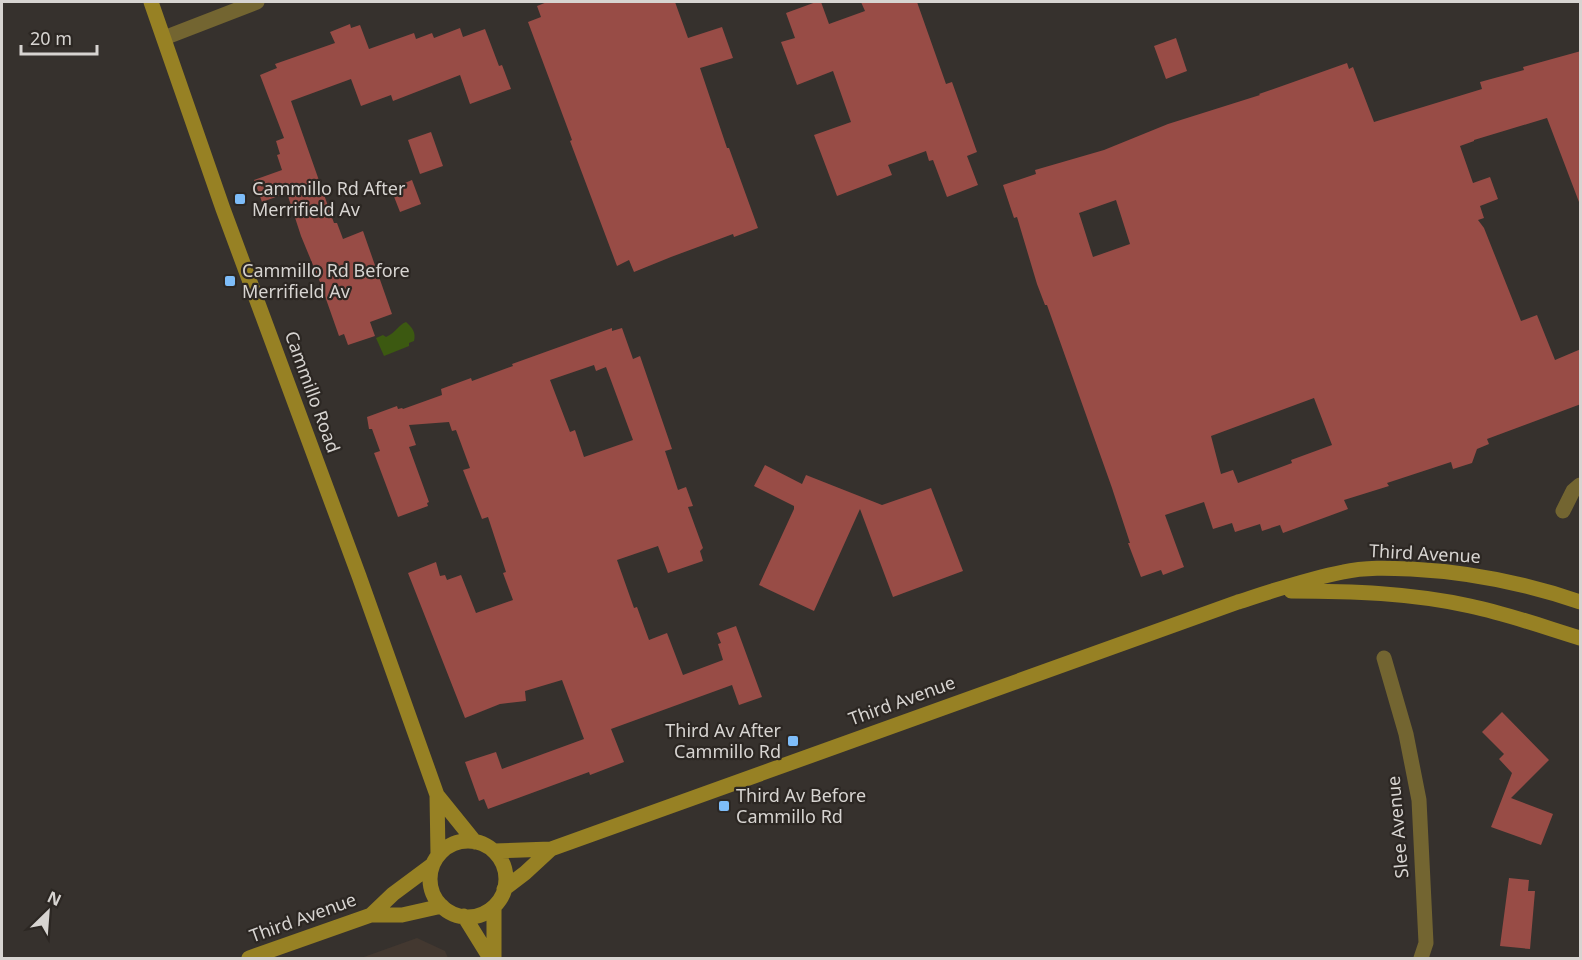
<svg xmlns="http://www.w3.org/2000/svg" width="1582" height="960" font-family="'Noto Sans',sans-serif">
<rect width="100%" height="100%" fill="#36312d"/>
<path fill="#433830" d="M417 938 445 951 448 958H361Z"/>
<path fill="#3c5911" d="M406 322C413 328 416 333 414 341L409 343V346L384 356 376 338 383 335 386 337C397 332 398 325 406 322Z"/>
<path fill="#984c46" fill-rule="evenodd" d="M547 2H675L688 38 722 27 733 58 700 68 727 148H729L758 228 734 237 733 234 671 257 634 272 629 260 617 266 570 141 572 140 528 22 541 17 537 6Z
M816 2H821L829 24 865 11 861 2H917L946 84 952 82 977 152 967 156 978 185 947 197 933 160 929 161 926 151 888 165 892 175 837 196 814 135 851 122 833 71 797 85 781 42 795 38 786 13Z
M350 24 351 28 360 25 369 49 414 33 416 39 432 33 434 38 460 28 463 37 485 29 499 66 502 65 511 89 470 104 460 75 393 101 391 95 361 106 351 79 291 101 334 223H337L343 239 363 231 392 314 370 322 375 336 348 345 344 334 339 336 320 282 301 236 287 193 262 202 254 180 282 170 277 155 280 154 276 141 284 138 260 75 277 68 275 64 335 43 330 32Z
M1176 38 1187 71 1166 79 1154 46Z
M1581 51V202H1579L1547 118 1474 140V141L1460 146 1473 183 1490 177 1498 199 1480 206 1484 218 1478 220 1484 228 1521 321 1537 315 1555 360 1581 349V404L1487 439 1489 444 1477 449 1472 463 1453 469 1451 462 1387 483 1389 486 1344 500 1348 509 1283 533 1280 525 1262 531 1260 524 1235 532 1232 523 1213 529 1204 502 1165 515 1184 567 1163 575 1161 570 1141 577 1128 543H1130L1112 488 1047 305H1045L1037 284 1017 217 1014 218 1003 185 1036 174 1035 170 1104 150 1168 124 1260 95 1259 94 1347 63 1349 69 1353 67 1374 122 1482 89 1480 82 1524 70 1523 67ZM1116 200 1130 244 1093 257 1079 213ZM1314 398 1332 445 1291 460 1292 463 1238 483 1233 470 1221 474 1211 436Z
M431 132 443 166 420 174 408 140Z
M412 180 421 204 400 212 391 189Z
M612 328V331L622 328 633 359 640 356 672 449 665 451 678 490 686 487 693 506 688 507 703 548 700 551 703 561 668 573 658 546 617 560 634 608 637 607 649 640 667 633 683 675 723 660 718 644 721 643 717 633 736 626 762 697 739 705 732 685 611 729 624 762 590 775 589 772 488 809 484 799 479 801 465 762 496 752 502 769 584 739 562 680 525 691 526 701 500 704 465 718 408 573 436 562 440 576 445 575 447 580 461 575 476 613 513 600 503 573 506 572 488 517 482 519 463 470 470 468 456 430 452 431 449 422 409 425 416 445 409 447 429 502 427 503 428 506 398 517 374 453 380 451 372 429H369L367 417 397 406 398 409 402 408 403 409 442 395 441 389 471 378 472 381 513 366 512 364ZM594 365 596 371 606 367 633 440 584 457 575 430 570 432 550 380Z
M765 465 802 484 806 475 882 505 931 488 963 571 893 597 860 509 814 611 759 585 794 509V506L754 486Z
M1502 712 1549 760 1511 798 1553 814 1541 845 1491 827 1512 773 1499 759 1504 754 1482 732Z
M1509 878 1529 880 1528 891H1535L1530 949 1500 946Z"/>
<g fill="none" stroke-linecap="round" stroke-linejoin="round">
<path stroke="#736531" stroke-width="15" d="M164 38 257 2
M1563 511 1573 491 1580 485
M1384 658 1406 734 1419 800 1426 943 1421 958"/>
<path stroke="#978124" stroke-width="15" d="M151 2 223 209 359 576 437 795 438 854
M1291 591C1351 591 1412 593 1470 606 1508 614 1544 627 1580 638
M437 795 475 842
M430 879a38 38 0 1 1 76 0a38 38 0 1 1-76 0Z
M494 851 551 849 1238 602C1272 591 1307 579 1343 572 1365 567 1389 568 1411 569 1469 572 1525 583 1580 602
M504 889 525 873 551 849
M494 907V958
M371 915 393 894 432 865
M464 916 490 958
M249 958 371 915H402L442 906"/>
</g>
<g fill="#7ebdf9" stroke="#2c2723" stroke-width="2">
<rect x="234" y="193" width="12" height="12" rx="3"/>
<rect x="224" y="275" width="12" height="12" rx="3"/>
<rect x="787" y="735" width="12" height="12" rx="3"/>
<rect x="718" y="800" width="12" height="12" rx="3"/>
</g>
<g text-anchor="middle" stroke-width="4.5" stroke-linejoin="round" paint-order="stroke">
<g font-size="18" fill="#d7d4d1" stroke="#2c2723" text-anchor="start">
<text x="252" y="195">Cammillo Rd After<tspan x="252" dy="21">Merrifield Av</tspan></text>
<text x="242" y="277">Cammillo Rd Before<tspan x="242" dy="21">Merrifield Av</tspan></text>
<text x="781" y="737" text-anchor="end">Third Av After<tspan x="781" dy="21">Cammillo Rd</tspan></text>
<text x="736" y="802">Third Av Before<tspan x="736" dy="21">Cammillo Rd</tspan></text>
</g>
<g font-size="18" fill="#d7d4d1" stroke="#2c2723">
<text transform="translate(312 392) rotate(70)" y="6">Cammillo Road</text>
<text transform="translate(1425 554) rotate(3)" y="6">Third Avenue</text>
<text transform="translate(902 701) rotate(-20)" y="6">Third Avenue</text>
<text transform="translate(1398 827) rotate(-95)" y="6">Slee Avenue</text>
<text transform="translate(303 918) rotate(-20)" y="6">Third Avenue</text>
</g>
</g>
<rect width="1582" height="960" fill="none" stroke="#d7d4d1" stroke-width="6"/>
<g transform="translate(48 912) rotate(25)" stroke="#2c2723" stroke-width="4.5" paint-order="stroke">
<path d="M0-4.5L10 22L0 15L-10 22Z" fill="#d7d4d1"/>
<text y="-9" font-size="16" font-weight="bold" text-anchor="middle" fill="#d7d4d1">N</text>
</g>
<path d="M21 45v9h76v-9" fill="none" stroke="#d7d4d1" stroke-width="3"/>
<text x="30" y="45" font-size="18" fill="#d7d4d1" stroke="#2c2723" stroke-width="4.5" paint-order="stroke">20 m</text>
</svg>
